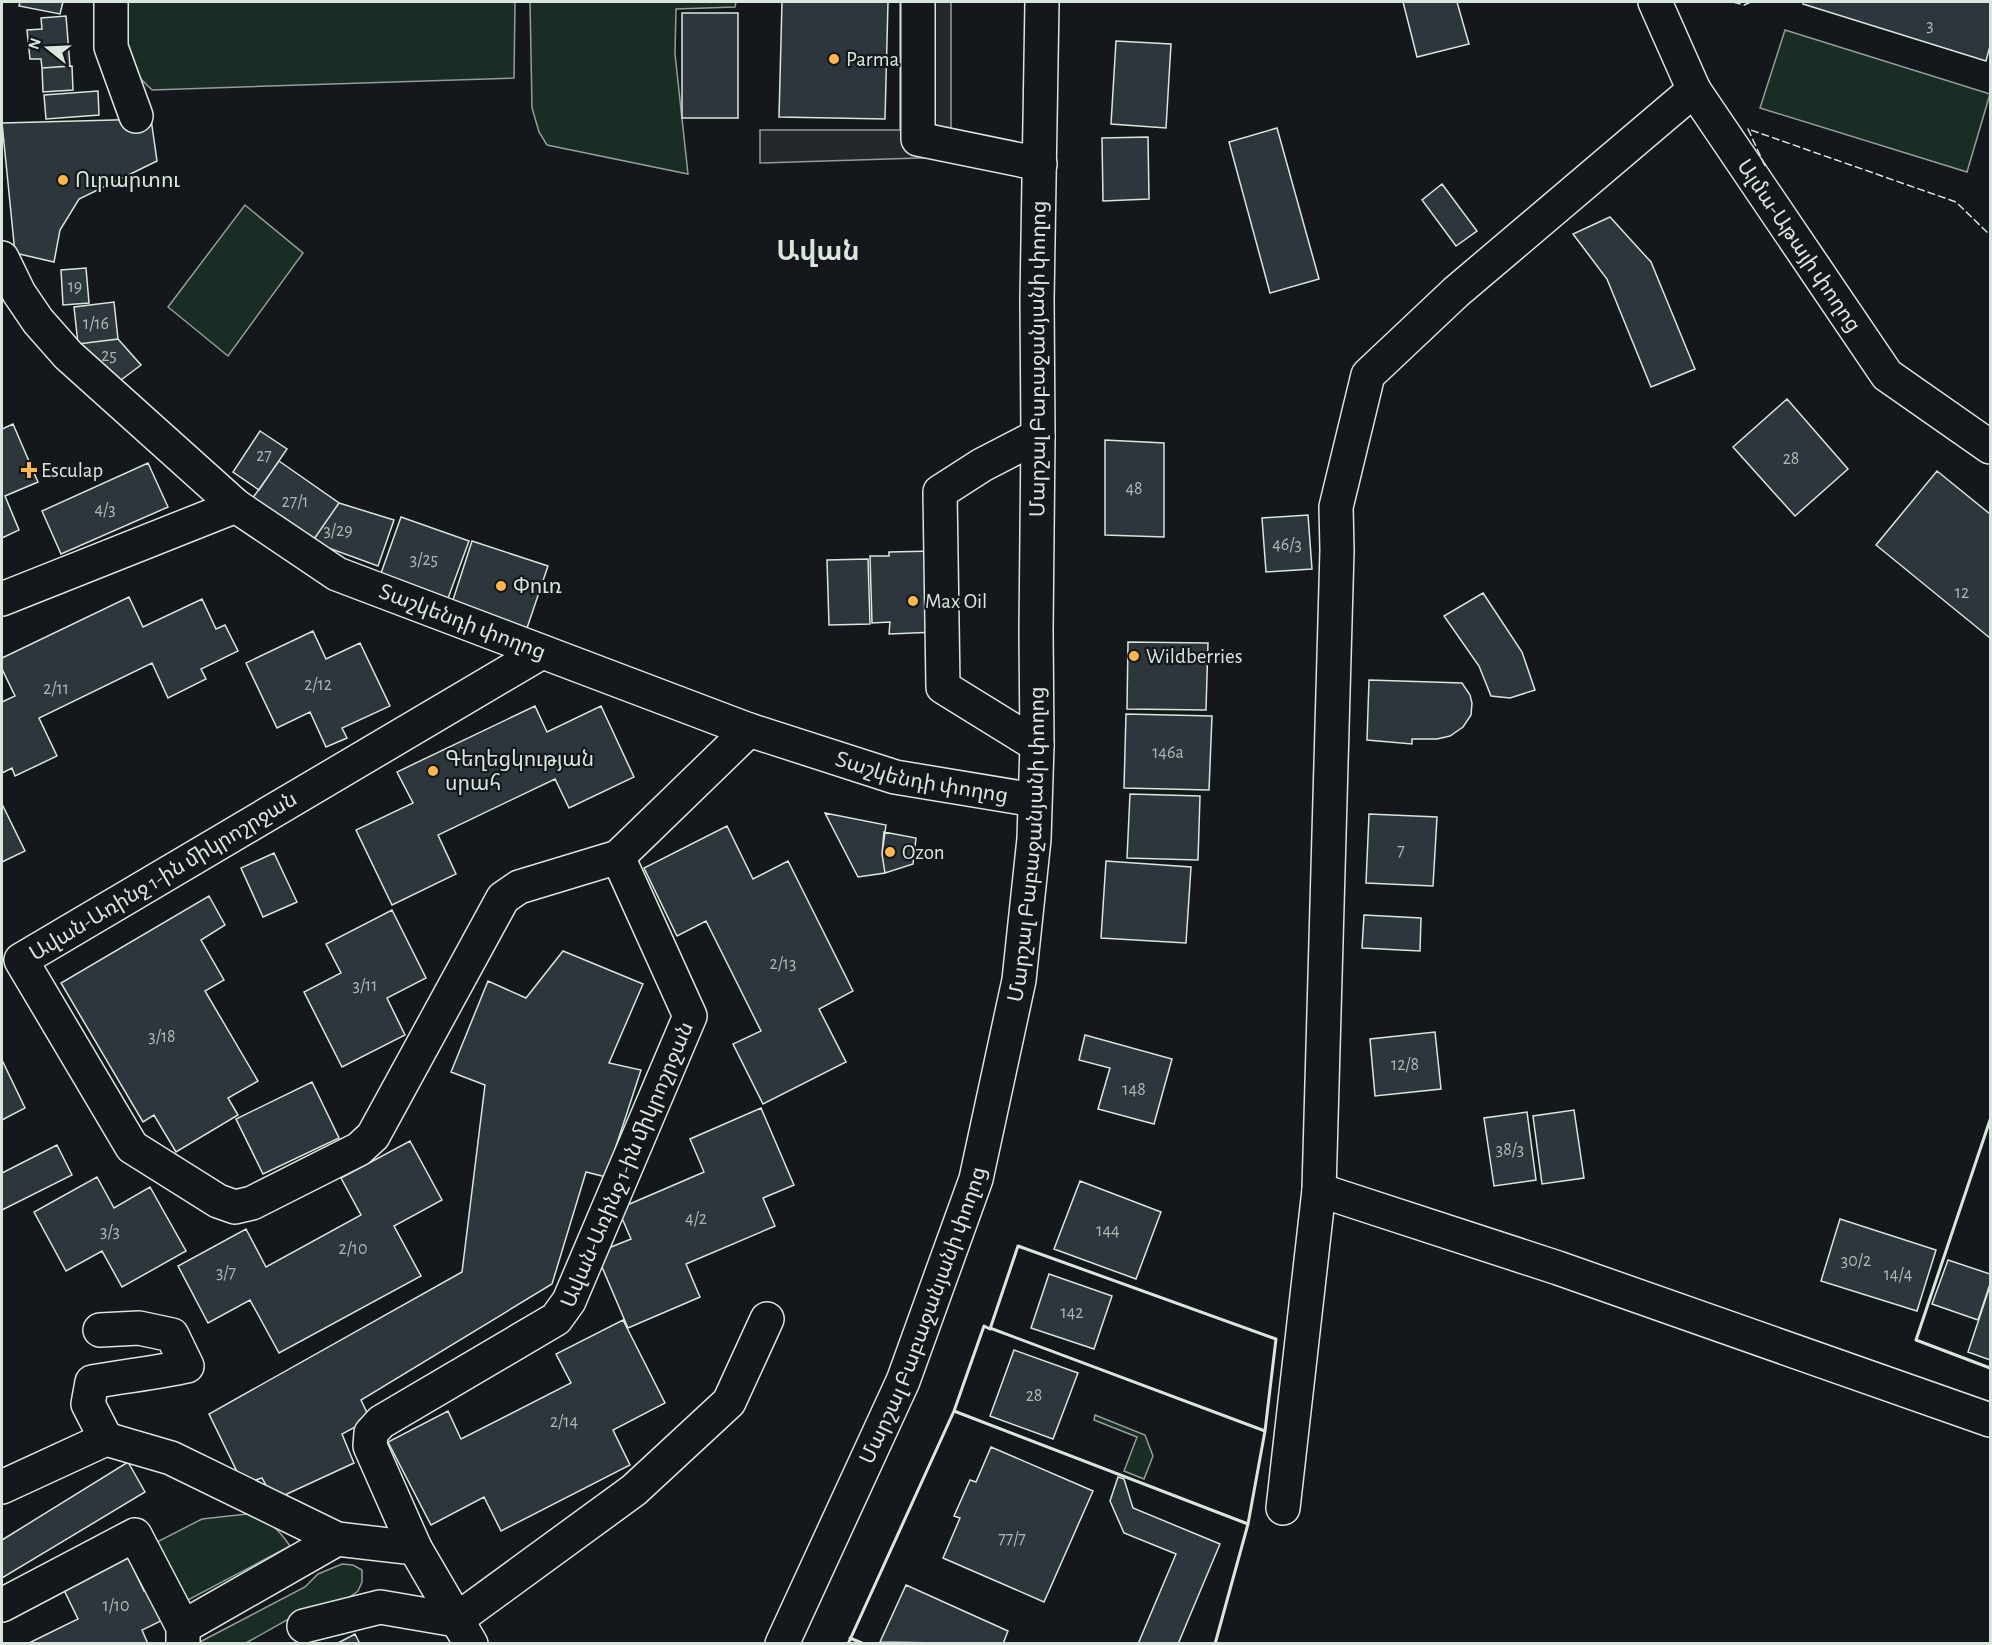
<svg xmlns="http://www.w3.org/2000/svg" width="1992" height="1645" font-family="'Alegreya Sans','Noto Sans Armenian',sans-serif">
<rect width="100%" height="100%" fill="#14181c"/>
<path fill="#1a2d24" stroke="#939e99" stroke-width="1.5" d="M124 2H515L514 78 152 90 132 70 122 42Z
M530 2H736L735 7 676 9 675 54 688 174 547 145 539 132 532 108Z
M1785 30 1990 94 1967 172 1760 108Z
M245 205 303 253 228 356 168 307Z
M1095 1415 1145 1435 1153 1456 1144 1479 1124 1471 1137 1437 1094 1420Z
M247 1514C270 1523 276 1525 290 1546L188 1600 155 1543 202 1519Z
M342 1564 353 1565 362 1570V1582L358 1591 347 1599 328 1607H310L246 1643 196 1644 305 1587 318 1574Z"/>
<path fill="#24282b" stroke="#939e99" stroke-width="1.5" d="M900 2H951V157L760 163V130H900Z"/>
<path fill="#2c363c" stroke="#d8e6dc" stroke-width="1.5" d="M20 2H63L60 14 19 6Z
M782 2H888L885 119 779 117Z
M1403 2H1457L1469 44 1417 57Z
M1804 2H1990V46L1986 61 1803 4Z
M682 13H738V118H682Z
M66 16 70 66 42 68 41 59H30L27 30 42 29 41 18Z
M1116 41 1171 44 1166 128 1111 124Z
M72 66 73 90 43 92 42 68Z
M98 91 99 115 46 119 44 95Z
M151 119 157 161 79 199 60 230 54 262 15 253 2 123Z
M1277 128 1319 279 1270 293 1229 142Z
M1148 137 1149 199 1103 201 1102 138Z
M1442 184 1477 231 1456 246 1422 200Z
M1610 217 1651 262 1695 369 1651 387 1607 279 1573 234Z
M86 268 89 303 63 305 61 270Z
M114 302 118 339 78 344 74 307Z
M118 339 141 365 113 386 78 344Z
M1787 399 1848 469 1795 516 1733 447Z
M13 424 38 482 5 496 19 530 2 538V429Z
M260 431 287 449 259 490 233 472Z
M1105 440 1164 443V537L1105 535Z
M279 461 339 503 312 542 252 499Z
M148 463 168 507 61 554 42 511Z
M1937 471 1990 514V638L1876 545Z
M339 503 394 520 378 566 312 542Z
M1308 515 1312 569 1266 572 1262 518Z
M401 517 469 541 447 601 380 576Z
M472 541 548 566 527 628 452 603Z
M934 551 937 632 889 634 890 622 872 623 870 556H889V552Z
M868 559 870 624 829 625 827 560Z
M1483 593 1522 652 1535 690 1510 698 1491 696 1479 666 1444 616Z
M129 597 143 627 202 599 216 629 225 625 238 651 201 669 206 679 168 698 152 663 39 718 57 756 15 776 12 768 2 773V702L15 696 2 669V658Z
M313 631 326 659 360 643 390 706 342 728 347 738 326 747 310 712 277 728 246 663Z
M1128 642 1208 643 1206 710 1127 709Z
M1369 680 1462 683 1470 695 1472 703 1471 715 1463 727 1450 736 1437 739H1412V744L1367 740Z
M535 706 547 732 601 706 634 777 569 808 555 779 438 835 456 874 392 905 356 830 413 803 397 772Z
M1126 714 1212 716 1209 790 1124 788Z
M1130 794 1200 796 1198 860 1127 858Z
M2 804 25 851 2 862Z
M825 813 886 825 882 854 885 873 858 877Z
M1369 814 1437 817 1433 886 1366 883Z
M727 826 753 879 788 861 853 991 819 1009 846 1062 763 1104 733 1044 761 1031 706 921 677 936 644 868Z
M884 832 916 838 913 864 885 873 882 854Z
M274 853 297 902 263 917 241 868Z
M1106 861 1191 867 1186 943 1101 938Z
M209 896 225 925 201 940 224 980 205 991 258 1081 228 1098 238 1115 176 1152 154 1115 143 1122 61 983Z
M392 910 426 978 387 998 405 1035 342 1067 304 992 341 973 326 944Z
M1364 915 1421 918 1420 951 1362 948Z
M563 951 643 984 609 1063 641 1070 606 1177 586 1172 552 1284 361 1400 370 1419 342 1434 354 1463 274 1500 262 1478 243 1484 209 1414 462 1272 485 1085 451 1072 488 981 526 998Z
M1435 1032 1441 1089 1375 1096 1370 1039Z
M1085 1035 1172 1059 1154 1124 1098 1109 1110 1068 1079 1060Z
M2 1060 25 1108 2 1120Z
M312 1082 339 1138 263 1174 236 1119Z
M761 1108 794 1185 763 1198 775 1226 686 1264 700 1297 628 1328 596 1253 631 1239 618 1209 704 1172 690 1139Z
M1574 1110 1584 1178 1542 1184 1533 1116Z
M1527 1112 1536 1180 1494 1186 1484 1118Z
M410 1141 442 1200 394 1226 421 1276 279 1353 250 1300 208 1323 178 1266 246 1229 266 1267 361 1215 341 1178Z
M57 1145 72 1175 2 1210V1173Z
M97 1177 114 1208 150 1187 186 1251 122 1287 102 1251 66 1271 34 1212Z
M1080 1181 1161 1212 1136 1279 1054 1249Z
M1840 1219 1936 1250 1917 1311 1821 1281Z
M1948 1260 1990 1274V1284L1978 1320 1932 1304Z
M1049 1274 1112 1296 1094 1349 1031 1328Z
M1990 1286V1360L1968 1352Z
M623 1320 665 1403 613 1430 630 1465 501 1531 484 1497 431 1525 388 1442 448 1411 461 1439 571 1383 556 1354Z
M1014 1350 1078 1373 1053 1439 990 1416Z
M991 1447 1093 1491 1044 1602 943 1558 960 1518 954 1516 970 1480 976 1482Z
M128 1462 145 1492 2 1578V1540Z
M1118 1477 1124 1479 1133 1508 1220 1544 1178 1644H1138L1176 1554 1124 1533 1110 1501Z
M128 1557 144 1591 152 1587 167 1618 142 1630 148 1644H27L78 1619 63 1588Z
M906 1585 1008 1631 1003 1644 880 1642Z
M355 1634 360 1644H336Z"/>
<g fill="none" stroke-linecap="round" stroke-linejoin="round">
<defs>
<g id="minor">
<path d="M111 2V47L136 116"/>
<path d="M918 2V139L1040 164"/>
<path id="s1" d="M1655 2 1694 90 1887 375 1990 447"/>
<path id="s2" d="M2 258 19 293 38 321 68 355 236 506 337 574 749 730 895 777 1034 800"/>
<path d="M2 599 236 506"/>
<path d="M542 652 21 960 132 1147 218 1201 235 1207 252 1203 359 1149 373 1136 503 898 519 887 618 857"/>
<path d="M1037 745 943 687 940 492 982 465 1038 436"/>
<path d="M1319 1190 1558 1268 1990 1420"/>
<path d="M100 1330 139 1328 172 1335 187 1366C156 1373 124 1376 92 1382L88 1404 106 1439"/>
<path d="M2 1487 106 1439 171 1458 337 1539 415 1548"/>
<path d="M1283 1508 1319 1190 1337 550 1336 507 1368 375 1456 292 1694 90"/>
<path d="M2 1605 135 1535 183 1627V1644"/>
<path d="M304 1626 380 1607 456 1620 634 1490 729 1402 767 1319"/>
<path d="M183 1627 337 1539"/>
<path id="s3" d="M471 1644 415 1548 370 1446 371 1433 381 1422 556 1319 569 1301 690 1016 618 857 749 730"/>
</g>
<g id="major">
<path id="s4" d="M782 1644 903 1381 976 1179 1019 980 1034 839 1037 745 1036 631 1038 436 1037 300 1042 2"/>
</g>
</defs>
<use href="#minor" stroke="#d8e6dc" stroke-width="36"/>
<use href="#major" stroke="#d8e6dc" stroke-width="36"/>
<use href="#minor" stroke="#14181c" stroke-width="33"/>
<use href="#major" stroke="#14181c" stroke-width="33"/>
<path stroke="#d8e6dc" stroke-width="1.5" stroke-dasharray="8 3" stroke-linecap="butt" d="M1733 2 1744 5 1751 2
M1765 166 1748 129 1956 202 1990 235"/>
<path stroke="#d8e6dc" stroke-width="3" d="M1990 1120 1916 1340 1990 1368
M990 1328 1265 1431
M954 1411 1248 1524 1215 1644
M850 1638 864 1644
M848 1644 954 1411 984 1326 990 1329 1018 1246 1276 1339 1265 1431 1248 1524"/>
</g>
<g fill="#ffb74d" stroke="#14181c" stroke-width="2">
<circle cx="834" cy="59" r="6"/>
<circle cx="63" cy="180" r="6"/>
<path d="M26 461h6v6h6v6h-6v6h-6v-6h-6v-6h6z"/>
<circle cx="501" cy="586" r="6"/>
<circle cx="913" cy="601" r="6"/>
<circle cx="1134" cy="656" r="6"/>
<circle cx="433" cy="771" r="6"/>
<circle cx="890" cy="852" r="6"/>
</g>
<g text-anchor="middle" stroke-width="4.5" stroke-linejoin="round" paint-order="stroke">
<g font-size="18" fill="#adbab4">
<text x="1930" y="31">3</text>
<text x="75" y="292">19</text>
<text x="96" y="329">1/16</text>
<text x="109" y="361">25</text>
<text x="264" y="461">27</text>
<text x="1791" y="464">28</text>
<text x="1134" y="494">48</text>
<text x="295" y="507">27/1</text>
<text x="105" y="515">4/3</text>
<text x="338" y="536">3/29</text>
<text x="1287" y="550">46/3</text>
<text x="424" y="565">3/25</text>
<text x="1962" y="598">12</text>
<text x="318" y="690">2/12</text>
<text x="56" y="694">2/11</text>
<text x="1168" y="758">146a</text>
<text x="1401" y="856">7</text>
<text x="783" y="969">2/13</text>
<text x="365" y="991">3/11</text>
<text x="162" y="1042">3/18</text>
<text x="1405" y="1070">12/8</text>
<text x="1134" y="1095">148</text>
<text x="1510" y="1155">38/3</text>
<text x="696" y="1224">4/2</text>
<text x="1108" y="1236">144</text>
<text x="110" y="1237">3/3</text>
<text x="353" y="1254">2/10</text>
<text x="1856" y="1266">30/2</text>
<text x="226" y="1278">3/7</text>
<text x="1898" y="1280">14/4</text>
<text x="1072" y="1318">142</text>
<text x="1034" y="1401">28</text>
<text x="564" y="1427">2/14</text>
<text x="1012" y="1544">77/7</text>
<text x="116" y="1611">1/10</text>
</g>
<g font-size="21" fill="#d8e6dc" stroke="#14181c" text-anchor="start">
<text x="846" y="66">Parma</text>
<text x="75" y="187">Ուրարտու</text>
<text x="41" y="477">Esculap</text>
<text x="513" y="593">Փուռ</text>
<text x="925" y="608">Max Oil</text>
<text x="1146" y="663">Wildberries</text>
<text x="445" y="766">Գեղեցկության<tspan x="445" dy="24">սրահ</tspan></text>
<text x="902" y="859">Ozon</text>
</g>
<g font-size="21" fill="#d8e6dc" stroke="#14181c">
<text dy="7" stroke="none"><textPath href="#s1" startOffset="284">Ալմա-Աթայի փողոց</textPath></text>
<text dy="7" stroke="none"><textPath href="#s4" startOffset="1330">Մարշալ Բաբաջանյանի փողոց</textPath></text>
<text dy="7" stroke="none"><textPath href="#s2" startOffset="600">Տաշկենդի փողոց</textPath></text>
<text dy="7" stroke="none"><textPath href="#s2" startOffset="1086">Տաշկենդի փողոց</textPath></text>
<text dy="7" stroke="none"><textPath href="#s4" startOffset="844">Մարշալ Բաբաջանյանի փողոց</textPath></text>
<text transform="translate(163 876) rotate(-31)" y="7">Ավան-Առինջ 1-ին միկրոշրջան</text>
<text dy="7" stroke="none"><textPath href="#s3" startOffset="624">Ավան-Առինջ 1-ին միկրոշրջան</textPath></text>
<text dy="7" stroke="none"><textPath href="#s4" startOffset="358">Մարշալ Բաբաջանյանի փողոց</textPath></text>
</g>
<g font-size="27" font-weight="bold" fill="#d8e6dc" stroke="#14181c">
<text x="818" y="260">Ավան</text>
</g>
</g>
<rect width="1992" height="1645" fill="none" stroke="#d8e6dc" stroke-width="6"/>
<g transform="translate(48 48) rotate(288)" stroke="#14181c" stroke-width="4.5" paint-order="stroke">
<path d="M0-4.5L10 22L0 15L-10 22Z" fill="#d8e6dc"/>
<text y="-9" font-size="16" font-weight="bold" text-anchor="middle" fill="#d8e6dc">N</text>
</g>
</svg>
